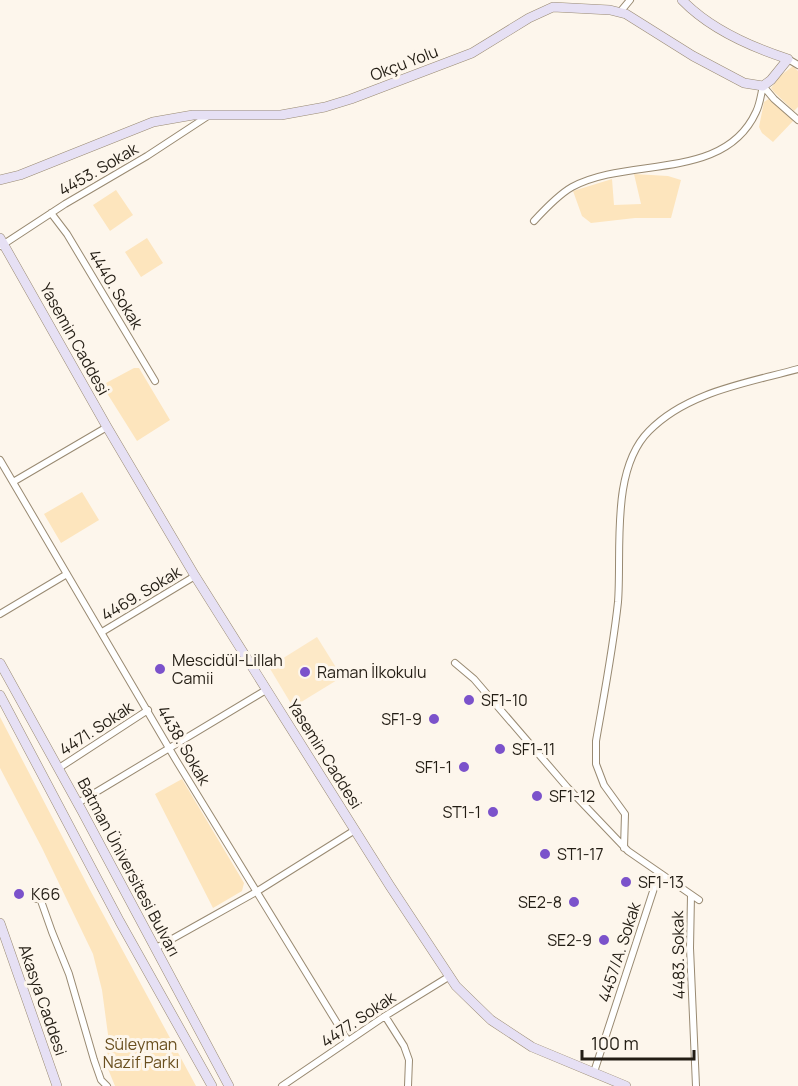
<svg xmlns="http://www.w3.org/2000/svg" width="798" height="1086" font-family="Manrope,sans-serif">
<rect width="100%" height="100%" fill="#fdf6ec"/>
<path fill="#fde9c7" d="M317 637 342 677 293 707 269 667Z"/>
<path fill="#fde5bd" d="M793 66 798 71V107L794 111 774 92 771 88 780 76Z
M770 98 794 120 773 142 762 133 759 127 764 102Z
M634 174 668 176 681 180 671 218H635L591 223 582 216 573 191 612 179 614 205 641 204Z
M116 190 133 215 110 231 93 205Z
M147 238 163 263 141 277 125 252Z
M134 368H139L170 420 137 441 105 390 106 383Z
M82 492 99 520 61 543 44 514Z
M0 717 90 890 196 1086H115L106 1064 109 1042 102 990 93 954 42 848 0 768Z
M182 779 244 883 242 891 213 908 155 794Z"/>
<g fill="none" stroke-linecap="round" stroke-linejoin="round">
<defs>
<path id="street" d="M620 12 630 0
M788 59 798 65
M763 86 774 99 798 120
M51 213 67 234 155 381
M534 221C545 209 558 195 572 187 629 156 724 182 756 112 760 104 761 94 763 86
M1 246 65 204 147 156 208 116
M0 460 176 760 348 1041
M13 482 107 427
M0 614 67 574
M102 632 195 576
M455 663 474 679 567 787 628 851 699 900
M59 768 148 710
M78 803 266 690
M624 848 625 814 604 785 596 764V741C604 695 613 649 618 602 622 551 610 470 649 431 687 392 747 383 798 369
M691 895 690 948 696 1086
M35 899 40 898 52 932 69 974 94 1060 101 1080 107 1086
M156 948 256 892 355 830
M385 1016 404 1046 409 1060 408 1086
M594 1072 659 873
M282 1086 385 1016 450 976"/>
<path id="secondary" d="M0 180 20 175 153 122 193 115H281L325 107 351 99 472 53 529 18 553 7 610 10 626 14 693 56 744 83 763 86 771 80 788 59C751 47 709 28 682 0
M0 238 107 427 195 576 390 886 456 986 491 1020 532 1047 626 1086
M0 663 82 811 229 1086
M0 695 120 922 212 1086
M0 923 57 1086"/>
</defs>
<use href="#street" stroke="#998a72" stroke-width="8"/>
<use href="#secondary" stroke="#998a72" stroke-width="10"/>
<use href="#street" stroke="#fff" stroke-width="6"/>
<use href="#secondary" stroke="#e6e0f4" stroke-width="9"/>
</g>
<g fill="#7b52cb" stroke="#fdf6ec" stroke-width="2">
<circle cx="160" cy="669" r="6"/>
<circle cx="305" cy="672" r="6"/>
<circle cx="469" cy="700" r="6"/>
<circle cx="434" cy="719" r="6"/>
<circle cx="500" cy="749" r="6"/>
<circle cx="464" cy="767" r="6"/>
<circle cx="537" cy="796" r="6"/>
<circle cx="493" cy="812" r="6"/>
<circle cx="545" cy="854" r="6"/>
<circle cx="626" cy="882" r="6"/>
<circle cx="19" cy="894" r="6"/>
<circle cx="574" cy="902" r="6"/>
<circle cx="604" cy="940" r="6"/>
</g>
<g text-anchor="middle" stroke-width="6" stroke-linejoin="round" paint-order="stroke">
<g font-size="16" fill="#231d14" stroke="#fdf6ec">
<text transform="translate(404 63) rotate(-21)" y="6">Okçu Yolu</text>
<text transform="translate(98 169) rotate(-30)" y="6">4453. Sokak</text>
<text transform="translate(116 289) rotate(59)" y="6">4440. Sokak</text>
<text transform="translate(75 339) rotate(61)" y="6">Yasemin Caddesi</text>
<text transform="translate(141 593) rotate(-31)" y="6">4469. Sokak</text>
<text transform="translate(96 728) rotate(-33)" y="6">4471. Sokak</text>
<text transform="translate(184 745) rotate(60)" y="6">4438. Sokak</text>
<text transform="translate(325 754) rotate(58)" y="6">Yasemin Caddesi</text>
<text transform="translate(129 867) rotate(62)" y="6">Batman Üniversitesi Bulvarı</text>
<text transform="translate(619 952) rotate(-72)" y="6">4457/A. Sokak</text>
<text transform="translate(678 955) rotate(-91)" y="6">4483. Sokak</text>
<text transform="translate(43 1000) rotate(71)" y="6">Akasya Caddesi</text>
<text transform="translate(358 1019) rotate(-34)" y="6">4477. Sokak</text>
</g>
<g font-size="16" fill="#231d14" stroke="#fdf6ec" text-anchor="start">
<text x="172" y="666">Mescidül-Lillah<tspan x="172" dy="18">Camii</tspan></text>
<text x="317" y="678">Raman İlkokulu</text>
<text x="481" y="706">SF1-10</text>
<text x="422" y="725" text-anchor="end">SF1-9</text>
<text x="512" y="755">SF1-11</text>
<text x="452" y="773" text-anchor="end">SF1-1</text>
<text x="549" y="802">SF1-12</text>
<text x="481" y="818" text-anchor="end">ST1-1</text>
<text x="557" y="860">ST1-17</text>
<text x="638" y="888">SF1-13</text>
<text x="31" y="900">K66</text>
<text x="562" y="908" text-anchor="end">SE2-8</text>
<text x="592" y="946" text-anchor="end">SE2-9</text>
</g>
<g font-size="16" fill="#694f1f" stroke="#fdf6ec">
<text x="141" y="1050">Süleyman<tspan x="141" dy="18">Nazif Parkı</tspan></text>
</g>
</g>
<path d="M582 1050v9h112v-9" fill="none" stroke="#231d14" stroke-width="3"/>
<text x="591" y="1050" font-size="18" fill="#231d14" stroke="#fdf6ec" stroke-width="4.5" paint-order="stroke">100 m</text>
</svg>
